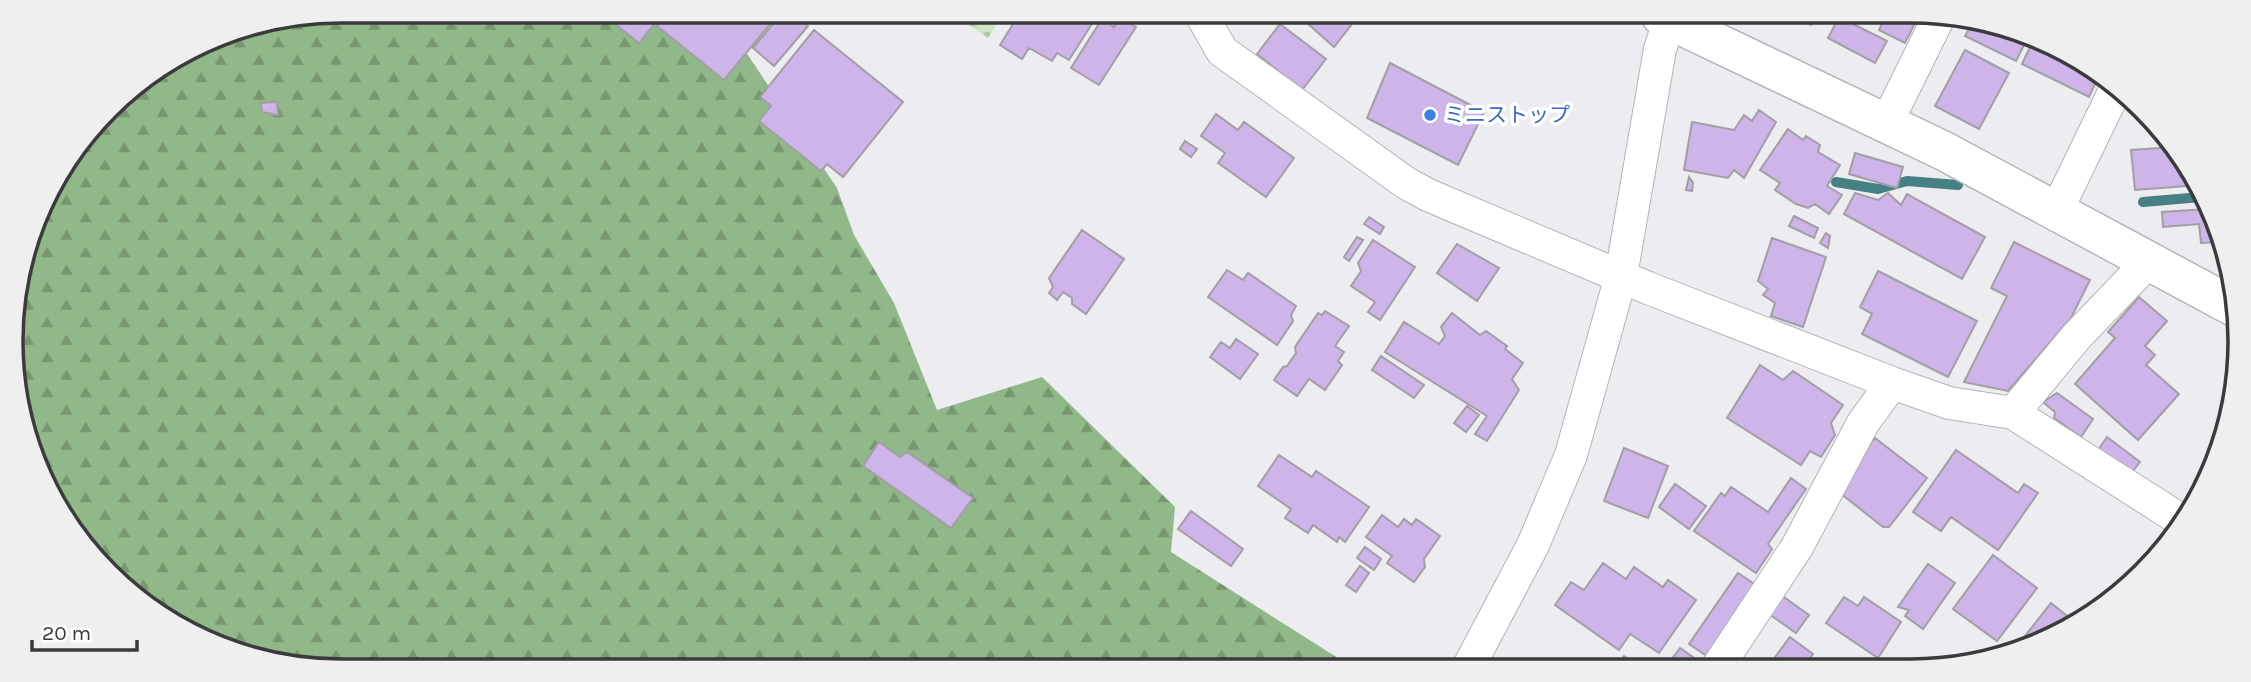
<svg xmlns="http://www.w3.org/2000/svg" width="2251" height="682" font-family="Karla,'Noto Sans JP',sans-serif">
<defs>
<pattern id="forest-firs" width="22" height="20" patternUnits="userSpaceOnUse" patternTransform="scale(1.75)"><rect width="22" height="20" fill="#91b888"/><path d="M5 1l3.5 6h-7zM16 11l3.5 6h-7z" fill="#789770"/></pattern>
<pattern id="cemetery-stones" width="16" height="16" patternUnits="userSpaceOnUse" patternTransform="scale(1.75)"><rect width="16" height="16" fill="#cde6c7"/><path d="M2 7V4a2 2 0 0 1 4 0v3zM10 15v-3a2 2 0 0 1 4 0v3z" fill="#b1c6ac"/></pattern>
</defs>
<rect width="100%" height="100%" fill="#ececf1"/>
<path fill="url(#forest-firs)" d="M341 11 719 12 837 188 854 235 894 303 937 410 1042 377 1175 507 1171 552 1352 667 276 665 157 616 66 525 22 426 13 298 45 194 123 93 215 36Z"/>
<path fill="url(#cemetery-stones)" d="M951 13H1004L988 38Z"/>
<g fill="none" stroke-linecap="round" stroke-linejoin="round">
<path stroke="#467f84" stroke-width="10" d="M1836 182 1878 189 1907 181 1958 185
M2143 202 2201 197"/>
</g>
<path fill="#cdb4e9" stroke="#a19fa4" stroke-width="2" d="M616 12H652L659 18 639 43 610 20Z
M669 12H780L724 80 657 26Z
M783 12H792L808 26 774 66 753 48Z
M1020 13H1087L1095 19 1069 60 1057 53 1052 61 1029 48 1022 59 1000 45Z
M1297 14 1359 15 1334 47Z
M1796 16H1817L1811 25Z
M1839 17 1887 41 1875 63 1828 38Z
M1885 17H1918L1905 43 1879 30Z
M1975 17 2027 39 2016 61 1965 36Z
M1120 18 1136 27 1099 85 1071 68 1102 19 1114 27Z
M1280 24 1326 59 1302 90 1257 54Z
M814 30 903 102 843 177 827 164 821 171 759 121 771 106 760 97Z
M2033 41 2094 66 2100 73 2089 97 2022 64Z
M1965 50 2009 73 1979 129 1935 106Z
M1390 63 1484 112 1458 165 1367 118Z
M277 102 278 115 262 112 261 103Z
M1759 110 1776 122 1744 178 1734 170 1728 178 1684 170 1692 122 1734 130 1744 115 1752 121Z
M1216 114 1238 130 1244 122 1294 158 1266 197 1218 163 1225 153 1201 136Z
M1788 129 1803 140 1806 136 1820 145 1818 152 1840 165 1827 186 1842 195 1829 214 1815 204 1808 208 1796 204 1775 190 1780 183 1760 170Z
M1185 141 1197 149 1191 157 1180 149Z
M2174 147 2183 155 2186 186 2135 190 2131 150Z
M1855 153 1903 167 1897 188 1849 174Z
M1689 177 1693 183 1692 191 1686 190Z
M1855 193 1878 200 1888 193 1901 205 1907 194 1985 237 1962 279 1844 214Z
M2206 209 2220 242 2201 243 2199 224 2163 227 2162 212Z
M1794 216 1818 228 1814 238 1789 226Z
M1369 217 1384 227 1380 234 1364 224Z
M1082 230 1124 259 1086 314 1072 304V298L1063 292 1057 300 1049 293 1053 287 1049 278Z
M1826 233 1830 236 1828 248 1820 243Z
M1357 237 1363 240 1349 261 1344 257Z
M1772 238 1826 257 1803 327 1771 316 1775 303 1763 295 1768 289 1758 281Z
M1373 240 1415 267 1380 320 1368 312 1375 302 1351 286 1361 271 1358 263Z
M2014 242 2090 280 2071 318 2008 391 1964 382 2007 296 1991 288Z
M1457 244 1499 268 1477 301 1437 273Z
M1227 270 1243 280 1248 273 1296 306 1291 315 1293 321 1277 345 1208 297Z
M1878 271 1977 321 1948 377 1862 334 1872 314 1860 307Z
M2139 297 2167 321 2145 346 2155 355 2146 365 2179 394 2138 440 2075 384 2115 338 2108 332Z
M1325 311 1349 326 1335 346 1344 352 1338 361 1342 365 1325 390 1309 379 1297 396 1274 380 1283 367 1287 366 1296 353 1295 347 1318 313 1322 315Z
M1452 313 1480 335 1486 331 1507 346 1505 349 1523 363 1512 379 1519 390 1487 441 1475 434 1487 416 1385 352 1404 322 1439 344 1445 336 1441 327Z
M1236 339 1258 354 1240 379 1210 357 1221 342 1230 348Z
M1381 356 1424 385 1414 398 1372 370Z
M1760 365 1783 380 1793 371 1843 405 1831 423 1835 435 1821 457 1810 451 1801 465 1727 418Z
M2057 393 2093 419 2081 437 2054 418 2055 412 2043 402Z
M1467 406 1479 415 1466 432 1454 423Z
M2107 437 2140 462 2129 476 2097 452Z
M1875 438 1927 478 1889 527H1883L1835 489Z
M879 442 900 457 907 452 973 498 951 528 863 466Z
M1624 448 1668 466 1648 518 1604 501Z
M1956 450 2018 493 2024 484 2038 493 1998 550 1951 517 1941 531 1913 512Z
M1279 455 1312 477 1316 471 1369 507 1345 542 1339 537 1337 542 1313 525 1308 533 1285 518 1291 509 1258 486Z
M1791 478 1806 489 1768 544 1772 549 1756 573 1694 531 1721 493 1725 496 1731 487 1768 512Z
M1675 484 1706 506 1689 529 1659 507Z
M1191 511 1243 549 1231 566 1178 529Z
M1382 515 1398 527 1404 519 1412 525 1416 519 1440 536 1424 559 1425 567 1414 582 1387 563 1392 556 1366 537Z
M1365 547 1381 559 1374 570 1357 558Z
M1993 555 2037 588 1997 641 1953 609Z
M1603 563 1626 579 1634 567 1663 587 1668 580 1696 600 1659 653 1630 634 1619 650 1555 605 1571 582 1584 590Z
M1928 564 1955 583 1923 629 1905 616 1909 610 1898 607Z
M1360 566 1369 573 1356 592 1346 585Z
M1738 573 1759 587 1710 658 1689 644Z
M1781 595 1809 615 1796 633 1769 614Z
M1844 597 1858 606 1864 597 1901 622 1878 658 1826 623Z
M2051 603 2077 624 2056 638 2014 650Z
M1790 637 1813 654 1803 668H1767Z
M1680 648 1703 664 1700 668H1665Z
M1624 656 1641 668H1616Z"/>
<g fill="none" stroke-linecap="round" stroke-linejoin="round">
<defs>
<path id="street" d="M1201 14 1222 51 1406 183 1428 195 1648 288 1892 383 1949 403 2013 413 2077 336 2150 260
M1886 124 1939 17
M2057 210 2116 88
M2013 413 2184 522
M1468 668 1533 545 1571 455 1621 276 1660 49 1671 16
M1717 668 1797 547 1863 423 1892 383"/>
<path id="secondary" d="M1661 16 1944 151 2234 307"/>
</defs>
<use href="#street" stroke="#b4b4b9" stroke-width="34"/>
<use href="#secondary" stroke="#b4b4b9" stroke-width="41"/>
<use href="#street" stroke="#fff" stroke-width="32"/>
<use href="#secondary" stroke="#fff" stroke-width="38"/>
</g>
<circle fill="#3f7fe0" stroke="#fff" stroke-width="2.5" cx="1430" cy="115" r="7"/>
<g text-anchor="middle" stroke-width="7" stroke-linejoin="round" paint-order="stroke">
<g font-size="21" fill="#366cbe" stroke="#fff" text-anchor="start">
<text x="1444" y="122">ミニストップ</text>
</g>
</g>
<path d="M0 0H2251V682H0ZM341 23H1910A318 318 0 0 1 2228 341V341A318 318 0 0 1 1910 659H341A318 318 0 0 1 23 341V341A318 318 0 0 1 341 23Z" fill="#efefef" fill-rule="evenodd"/>
<path fill="none" stroke="#3b3b3d" stroke-width="3.5" d="M341 23H1910A318 318 0 0 1 2228 341V341A318 318 0 0 1 1910 659H341A318 318 0 0 1 23 341V341A318 318 0 0 1 341 23Z"/>
<path d="M32 640v10h105v-10" fill="none" stroke="#3b3b3d" stroke-width="3.5"/>
<text x="42" y="640" font-size="21" fill="#3b3b3d" stroke="#ffffff" stroke-width="5" paint-order="stroke">20 m</text>
</svg>
